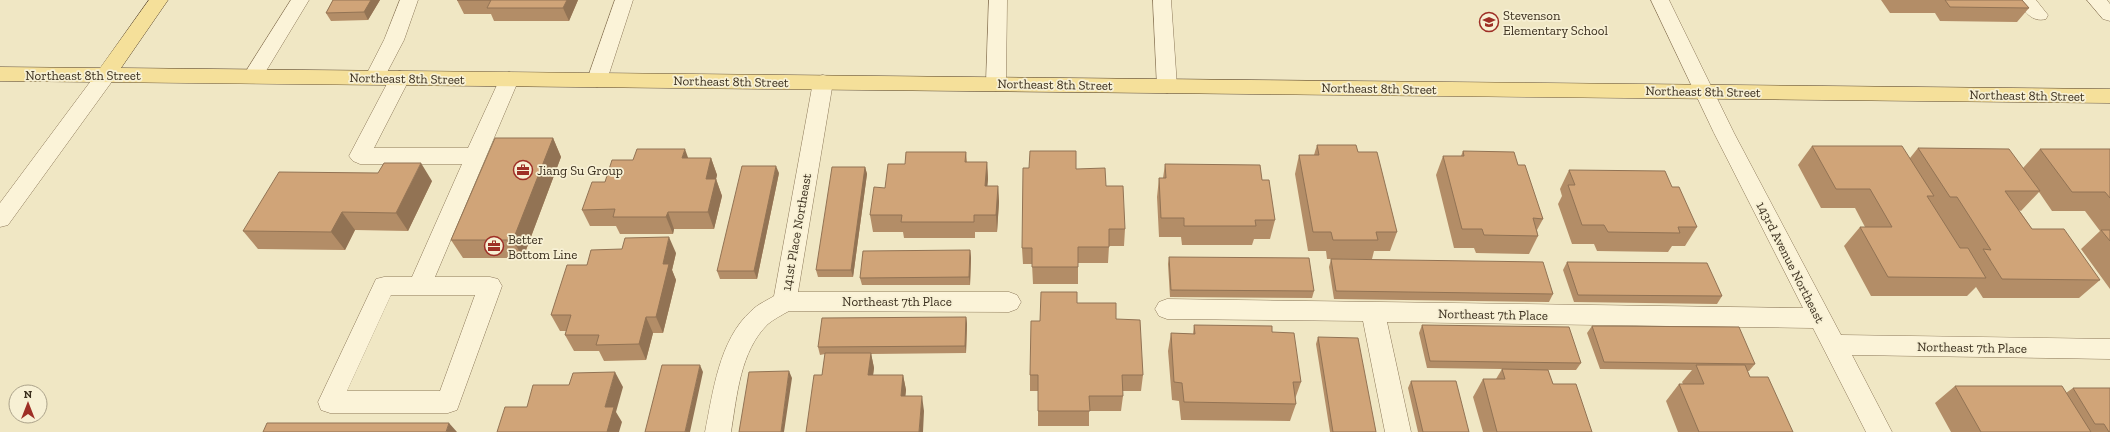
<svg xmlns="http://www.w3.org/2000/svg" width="2110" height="432" font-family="'Zilla Slab',serif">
<rect width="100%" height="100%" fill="#f0e7c4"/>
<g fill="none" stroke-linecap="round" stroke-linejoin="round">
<defs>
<path id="minor" d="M291 0H309L260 81 253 83 246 81 243 76Z
M400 0H418L404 40 382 82 375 84 368 82 365 77 384 40Z
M615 0H633L607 80 604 85 597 87 590 85 587 80Z
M989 0H1007L1006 84 1003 89 996 91 989 89 986 84Z
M1153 0H1171L1177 86 1174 91 1167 93 1160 91 1157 86Z
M1651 0H1669L1734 133 1841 335 2110 339V359L1852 355 1892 432H1866L1813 328 1387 322 1411 432H1385L1363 321 1167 319 1159 316 1155 309 1159 302 1167 299 1803 308 1714 133Z
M2017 0H2036L2048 15 2046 19C2032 23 2024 11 2017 0Z
M2087 0H2107L2110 4V21L2103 19Z
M106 68 113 70 116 75 113 80 8 225 0 227V203L99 70Z
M400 71 407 73 410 78 374 148H468L502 74 509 72 516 74 519 79 435 277H490L498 279 502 286 457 410 448 413H330L321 410 318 402 376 279 384 277H412L462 164H360L353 161 349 156 390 78 393 73ZM391 295H475L440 391H347Z
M823 75 830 77 833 82 798 292H1009L1017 295 1021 302 1017 309 1009 312 789 311C782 315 774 319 768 324 740 351 737 396 731 432H705C713 392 719 340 751 311 758 304 766 301 774 296L813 82 816 77Z"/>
<path id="major" d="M149 0H168L121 68 2110 89V103L0 81V67L100 68Z"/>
</defs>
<use href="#minor" stroke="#8c7859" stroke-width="1"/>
<use href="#major" stroke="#5a462d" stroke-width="1"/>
<use href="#minor" fill="#fbf3d8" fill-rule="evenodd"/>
<use href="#major" fill="#f5e09a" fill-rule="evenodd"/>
</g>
<path fill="#b38d67" d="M333 0H380L368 20 331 21 326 13Z
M457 0H578L569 21H494L491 14H464Z
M1881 0H2022L2029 8 2017 22 1940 21 1935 13H1890Z
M553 138 561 157 523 258H463L451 240Z
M1317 145 1358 152 1397 232 1390 251H1374L1372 259H1327L1326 251H1308L1295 174 1299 155H1314Z
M1812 146 1910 158 1918 148 2023 168 2040 149H2110V289L2081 249 2100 231 2085 211H2052L2039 192 2021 211 2019 210 2032 229 2100 280 2079 298H1983L1976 287 1967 296H1871L1844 246 1860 227H1865L1855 208H1821L1798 165Z
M1463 151 1518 165 1543 219 1537 230 1538 236 1529 254 1476 253 1474 248H1454L1436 175 1443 156H1461Z
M966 152 967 162H987L988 179 987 186H998L999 202 997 232H975V238H904L903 232H873L870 215 905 164Z
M688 158H711L717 175 716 179 722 196 714 229H674L673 234H620L616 226H590L582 210 605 182 633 160Z
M1165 164 1262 180 1275 220 1270 239H1254L1252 245H1182L1181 237H1159L1157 197 1159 178H1163Z
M865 167 867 174 853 277H818L816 270Z
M1076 169 1106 186 1125 229 1124 246H1109L1108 263H1078V284H1033L1032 264H1023L1022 248Z
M1569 170 1672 187 1697 227 1685 246H1672L1668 252 1597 251 1594 244H1572L1558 204 1562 196 1560 189Z
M779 173 757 279H720L717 271Z
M432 181 408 231 355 230 345 250 258 249 243 231Z
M970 250 971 258 970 285H862L860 278Z
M676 253 672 270 676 280 663 333H653L646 360 604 361 599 351H574L565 335 566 331H560L551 315 587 265Z
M1169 257 1314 291 1312 298 1170 297 1168 264Z
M1331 259 1553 294 1549 302 1334 299 1329 267Z
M1567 262 1722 296 1717 304 1574 302 1563 270Z
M1077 303 1116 319 1143 375 1141 391H1122L1123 396 1121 411H1089V426H1038V391H1030V375L1040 321Z
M966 317 967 324 966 353 871 354 874 368 873 375H903L906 390 905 396 924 411 822 375 825 354 820 355 818 347Z
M1194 325 1272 332 1301 382 1295 399 1296 404 1290 421 1181 420 1179 401 1172 400 1168 351 1171 333 1193 334Z
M1422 325 1581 363 1576 370H1548L1553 384 1592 432H1483L1473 397 1483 379H1496L1502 369 1427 368 1419 333Z
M1592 326 1755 364 1749 371H1747L1750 377 1793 432H1678L1666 401 1679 384H1683L1682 382 1692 370 1600 369 1587 333Z
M1318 337 1376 432H1330L1316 344Z
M1411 381 1469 432H1418L1408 388Z
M1955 386 2066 393 2073 388H2110V432H1951L1935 403Z"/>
<path fill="#927354" d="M371 0H380L368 20 364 12Z
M567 0H578L569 21 563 8Z
M553 138 561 157 523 258 513 240Z
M685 149 691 166 682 158Z
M711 158 717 175 712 196 706 179Z
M987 162 988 179 986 202 985 186Z
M421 163 432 181 408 231 396 213Z
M776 166 779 173 757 279 754 271Z
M865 167 867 174 853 277 851 270Z
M716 179 722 196 714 229 708 212Z
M998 186 999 202 997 232 996 215Z
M342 212 355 230 345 250 331 232Z
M668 212 674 229 673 234 666 217Z
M669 237 676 253 672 270 676 280 663 333 656 317 663 264Z
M970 250 971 258 970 285 969 277Z
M646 317 653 333 646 360 639 344Z
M966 317 967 324 966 353 965 346Z
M871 353 874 368 871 390 868 375Z
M700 365 703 372 690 432H685Z
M789 371 792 378 784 432H781Z
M615 372 623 387 616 412 622 422 619 432H607L605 407Z
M903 375 906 390 904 411 901 396Z
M922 396 924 411 923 432H919Z
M449 423 457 432H446Z"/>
<path fill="#d0a478" stroke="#927354" d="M333 0H371L364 12 326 13Z
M457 0H567L563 8H487L491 0Z
M1945 0H2022L2029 8 1950 7Z
M495 138H553L513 240H451Z
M1317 145H1356L1358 152H1377L1397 232H1376L1378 240H1333L1331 232H1313L1299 155H1319Z
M1812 146H1902L1934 196H1927L1960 248H1968L1986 278 1888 277 1860 227H1892L1870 189H1836Z
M1918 148 2009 149 2040 191H2005L2032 229H2064L2100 280 2002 279 1983 249 1991 250 1957 197H1950Z
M637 149H685L682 158H711L706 179H716L708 212H668L666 217H613L615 209 582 210 592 182H605L612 160H633Z
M2040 149H2110V198L2105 192H2072Z
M1030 151H1076V169L1105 168 1106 186H1123L1125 229H1109V247H1078V267H1032V248H1022L1023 168H1029Z
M1463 151 1514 152 1518 165H1525L1543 219 1533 218 1538 236 1484 235 1482 229H1462L1443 156H1464Z
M906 152H966L965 162H987L985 186H998L996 215H974V222H901L902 215H870L874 187 885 188 888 164H905Z
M384 163H421L396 213 342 212 331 232 243 231 279 172 378 173Z
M1165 164 1260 165 1262 180H1269L1275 220H1255L1256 226H1184V218H1161L1159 178H1166Z
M742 166H776L754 271H717Z
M832 167H865L851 270H816Z
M1569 170 1665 171 1672 187H1679L1697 227H1678L1680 233 1608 232 1604 225H1582L1568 185H1575Z
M2101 230H2110V241Z
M669 237 663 264H669L656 317H646L639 344 596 345 599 335H565L571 315H551L567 265H587L591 250 622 249 625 238Z
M970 250 969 277 860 278 863 251Z
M1169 257 1309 258 1314 291 1171 290Z
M1331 259 1543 262 1553 294 1336 291Z
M1567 262 1707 263 1722 296 1578 295Z
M1041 292H1077V303H1116V319L1140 320 1143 375H1122L1123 396H1089L1090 411H1038V375H1030L1031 321H1040Z
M966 317 965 346 818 347 822 318Z
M1194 325 1272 326V332L1294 333 1301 382H1293L1296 404 1184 402 1182 383 1174 382 1171 333 1195 334Z
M1422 325 1569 327 1581 363 1430 361Z
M1592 326 1739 327 1755 364 1604 362Z
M1318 337 1358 338 1376 432H1333Z
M825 353H871L868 375H903L901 396H922L919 432H806L814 375H822Z
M662 365H700L685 432H645Z
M1696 365H1745L1750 377H1768L1793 432H1699L1679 384H1704Z
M1502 369 1548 370 1553 384H1576L1592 432H1497L1483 379H1505Z
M789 371 781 432H739L749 372Z
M615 372 605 407H614L607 432H497L505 407H527L533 385H569L573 373Z
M1411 381H1456L1469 432H1423Z
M1955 386H2062L2091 432H1981Z
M2073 388H2110V432H2109L2104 424H2095Z
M267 423H449L446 432H263Z"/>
<defs>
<symbol id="school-ring" viewBox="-11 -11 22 22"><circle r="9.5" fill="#f7f0d4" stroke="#9e2f26" stroke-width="1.5"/><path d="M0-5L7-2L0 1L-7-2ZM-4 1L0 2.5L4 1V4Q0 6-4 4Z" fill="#9e2f26"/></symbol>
<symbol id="office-ring" viewBox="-11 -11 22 22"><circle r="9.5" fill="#f7f0d4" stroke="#9e2f26" stroke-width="1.5"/><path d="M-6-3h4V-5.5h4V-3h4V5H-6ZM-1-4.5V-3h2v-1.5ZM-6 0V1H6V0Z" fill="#9e2f26"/></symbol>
</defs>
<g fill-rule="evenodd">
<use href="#school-ring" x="1478" y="11" width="22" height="22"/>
<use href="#office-ring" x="512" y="159" width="22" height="22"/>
<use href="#office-ring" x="483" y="235" width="22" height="22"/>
</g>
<g text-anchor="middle" stroke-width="3.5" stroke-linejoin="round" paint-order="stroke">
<g font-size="13" fill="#3b2f1e" stroke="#f7f0d4" text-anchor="start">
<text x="1503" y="20">Stevenson<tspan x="1503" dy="15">Elementary School</tspan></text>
<text x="537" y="175">Jiang Su Group</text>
<text x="508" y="244">Better<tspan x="508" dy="15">Bottom Line</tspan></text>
</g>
<g font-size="13" fill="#3b2f1e" stroke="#f7f0d4">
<text x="83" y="80">Northeast 8th Street</text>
<text transform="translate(407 78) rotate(1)" y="5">Northeast 8th Street</text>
<text transform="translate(731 81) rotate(1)" y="5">Northeast 8th Street</text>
<text transform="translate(1055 84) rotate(1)" y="5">Northeast 8th Street</text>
<text transform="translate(1379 88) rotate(1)" y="5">Northeast 8th Street</text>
<text transform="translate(1703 91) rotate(1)" y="5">Northeast 8th Street</text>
<text transform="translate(2027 95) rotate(1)" y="5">Northeast 8th Street</text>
<text transform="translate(796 232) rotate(-80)" y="5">141st Place Northeast</text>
<text transform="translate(1791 262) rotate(63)" y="5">143rd Avenue Northeast</text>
<text x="897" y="306">Northeast 7th Place</text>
<text transform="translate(1493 314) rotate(1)" y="5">Northeast 7th Place</text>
<text transform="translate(1972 347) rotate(1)" y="5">Northeast 7th Place</text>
</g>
</g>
<g transform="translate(28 404)"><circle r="19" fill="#f7f0d4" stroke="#aca38b"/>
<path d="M0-3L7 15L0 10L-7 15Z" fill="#9e2f26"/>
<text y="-6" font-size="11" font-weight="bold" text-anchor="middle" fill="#3b2f1e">N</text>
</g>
</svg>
